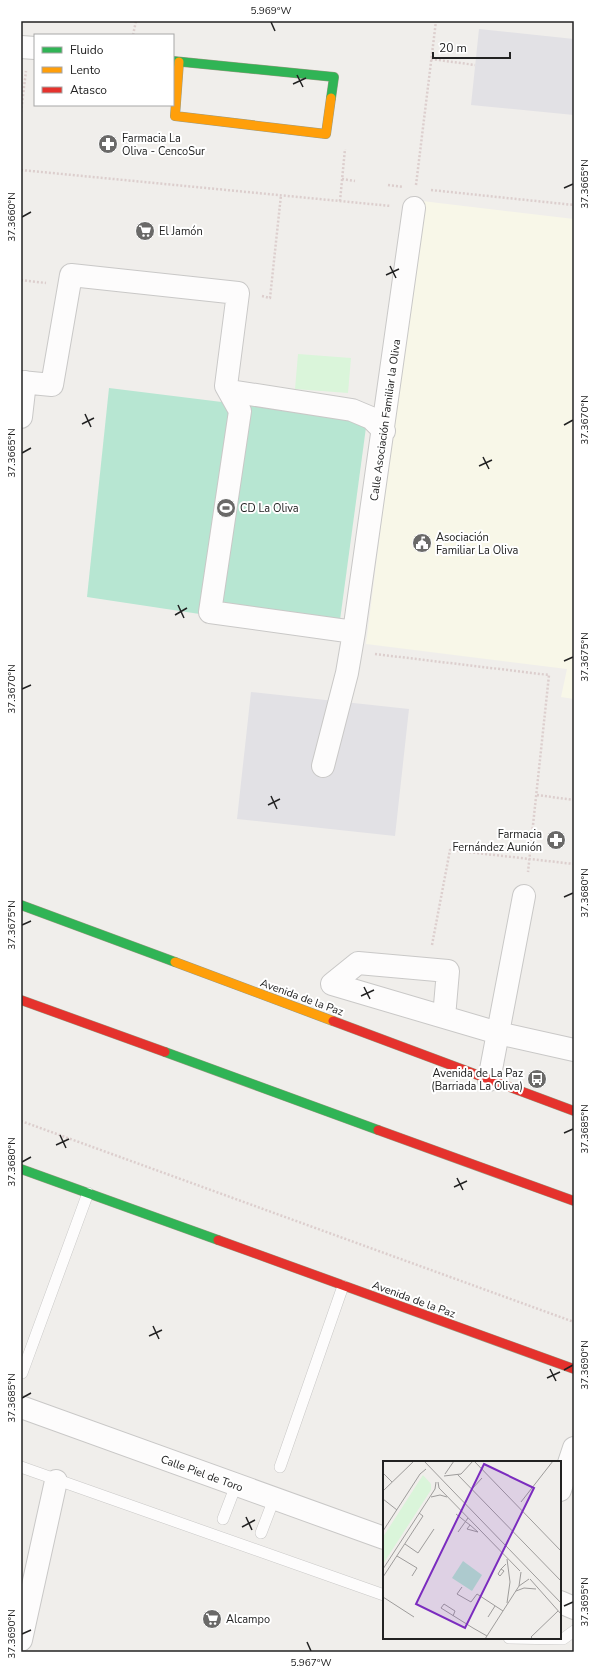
<svg xmlns="http://www.w3.org/2000/svg" width="595" height="1673" font-family="'Nunito Sans',sans-serif">
<rect width="100%" height="100%" fill="#f0eeeb"/>
<path fill="#f8f7e8" d="M422 201 574 219V699L561 697 567 669 366 644Z"/>
<path fill="#daf5da" d="M298 354 351 358 348 393 295 389Z"/>
<path fill="#b7e6d2" d="M109 388 367 420 338 635 87 597Z"/>
<path fill="#e2e1e5" d="M479 29 574 39V115L471 105Z
M251 692 409 709 395 836 237 819Z"/>
<g fill="none" stroke-linecap="round" stroke-linejoin="round">
<defs>
<path id="lane" d="M22 1373 88 1193
M21 1467 384 1595
M280 1467 343 1286
M223 1519 236 1485
M261 1533 274 1499
M509 1638 563 1639 574 1631"/>
<path id="street" d="M21 47 35 48
M21 382 52 385 71 275 238 293 226 386 240 411 210 612 354 632
M230 391 352 410 371 418 384 431
M21 417 25 382
M323 766 347 673 354 632 414 208
M444 1017 448 971 358 963 332 984 498 1033 574 1050
M489 1080 524 896
M21 1407 384 1538
M560 1490 574 1448
M560 1602 574 1608
M21 1640 56 1481"/>
<path id="fast" d="M173 61 334 77 331 98
M21 905 175 962
M165 1052 378 1130
M21 1169 218 1240"/>
<path id="slow" d="M179 62 175 116 326 134 331 98
M175 962 333 1021"/>
<path id="jam" d="M21 1000 165 1052
M333 1021 574 1111
M378 1130 574 1201
M218 1240 574 1369"/>
</defs>
<use href="#lane" stroke="#c9c8c7" stroke-width="12"/>
<use href="#street" stroke="#c9c8c7" stroke-width="24"/>
<use href="#fast" stroke="#999a82" stroke-width="10"/>
<use href="#slow" stroke="#999a82" stroke-width="10"/>
<use href="#jam" stroke="#999a82" stroke-width="10"/>
<path stroke="#dccecd" stroke-width="2.5" stroke-dasharray="2 2" stroke-linecap="butt" d="M133 35 136 21
M431 59 475 65
M21 112 26 71
M21 170 391 206
M342 179 355 181
M388 185 403 187
M416 185 436 21
M431 190 574 205
M340 201 345 149
M21 280 46 283
M262 296 270 298 281 195
M375 654 549 675 528 872
M537 795 574 800
M432 945 450 850 574 864
M21 1121 574 1322"/>
<use href="#lane" stroke="#fdfcfc" stroke-width="11"/>
<use href="#street" stroke="#fdfcfc" stroke-width="22"/>
<use href="#fast" stroke="#30b455" stroke-width="9"/>
<use href="#slow" stroke="#ff9f0a" stroke-width="9"/>
<use href="#jam" stroke="#e5322d" stroke-width="9"/>
</g>
<path fill="none" stroke="#222" stroke-width="1.5" d="M271 22 275 31M297 75 303 87M293 84 306 78M564 188 573 184M22 217 31 212M390 266 396 278M386 275 399 269M85 414 91 427M82 424 94 418M564 425 573 420M22 453 31 448M483 457 489 469M479 466 492 460M178 605 184 618M175 615 187 608M564 661 573 657M22 689 31 685M271 796 277 809M268 805 280 799M564 897 573 893M22 925 31 921M364 987 370 999M361 996 374 990M564 1133 573 1129M60 1135 66 1148M56 1145 69 1139M22 1162 31 1157M457 1178 463 1190M454 1187 467 1181M153 1326 159 1339M149 1336 162 1330M550 1369 556 1381M564 1370 573 1365M547 1378 560 1372M22 1398 31 1393M246 1517 252 1530M242 1527 255 1520M564 1606 573 1602M22 1634 31 1630M307 1642 311 1651"/>
<defs>
<symbol id="pharmacy-disc" viewBox="-11 -11 22 22"><circle r="9.5" fill="#6a6968" stroke="#fff"/><path d="M-2-6h4v4h4v4h-4v4h-4v-4h-4v-4h4Z" fill="#fff"/></symbol>
<symbol id="supermarket-disc" viewBox="-11 -11 22 22"><circle r="9.5" fill="#6a6968" stroke="#fff"/><path d="M-6-5.5h2.5l.6 2H6L4.5 2H-2.5L-4.4-4H-6ZM-1.5 3.2a1.3 1.3 0 1 0 .1 0ZM3 3.2a1.3 1.3 0 1 0 .1 0Z" fill="#fff"/></symbol>
<symbol id="stadium-disc" viewBox="-11 -11 22 22"><circle r="9.5" fill="#6a6968" stroke="#fff"/><path d="M0-5a6.5 5 0 1 0 0 10a6.5 5 0 1 0 0-10ZM-3.5-1.8h7v3.6h-7Z" fill="#fff"/></symbol>
<symbol id="civic-disc" viewBox="-11 -11 22 22"><circle r="9.5" fill="#6a6968" stroke="#fff"/><path d="M-.6-6.5H3V-4.5H.6V-3L4-1V1h2V6H-6V1h2V-1L-.6-3ZM-1.2 2.5V6h2.4V2.5Z" fill="#fff"/></symbol>
<symbol id="bus-disc" viewBox="-11 -11 22 22"><circle r="9.5" fill="#6a6968" stroke="#fff"/><path d="M-5-6H5V4H4V6H2V4H-2V6H-4V4H-5ZM-3.5-4V0h7V-4ZM-3.5 1.2v1.5H-2V1.2ZM2 1.2v1.5H3.5V1.2Z" fill="#fff"/></symbol>
</defs>
<g fill-rule="evenodd">
<use href="#pharmacy-disc" x="97" y="133" width="22" height="22"/>
<use href="#supermarket-disc" x="134" y="220" width="22" height="22"/>
<use href="#stadium-disc" x="215" y="497" width="22" height="22"/>
<use href="#civic-disc" x="411" y="532" width="22" height="22"/>
<use href="#pharmacy-disc" x="545" y="829" width="22" height="22"/>
<use href="#bus-disc" x="526" y="1068" width="22" height="22"/>
<use href="#supermarket-disc" x="201" y="1608" width="22" height="22"/>
</g>
<g text-anchor="middle" stroke-width="4" stroke-linejoin="round" paint-order="stroke">
<g font-size="11" fill="#222" stroke="#fff" text-anchor="start">
<text x="122" y="142">Farmacia La<tspan x="122" dy="13">Oliva - CencoSur</tspan></text>
<text x="159" y="235">El Jamón</text>
<text x="240" y="512">CD La Oliva</text>
<text x="436" y="541">Asociación<tspan x="436" dy="13">Familiar La Oliva</tspan></text>
<text x="542" y="838" text-anchor="end">Farmacia<tspan x="542" dy="13">Fernández Aunión</tspan></text>
<text x="523" y="1077" text-anchor="end">Avenida de La Paz<tspan x="523" dy="13">(Barriada La Oliva)</tspan></text>
<text x="226" y="1623">Alcampo</text>
</g>
<g font-size="11" fill="#222" stroke="#fff">
<text transform="translate(385 420) rotate(-82)" y="4">Calle Asociación Familiar la Oliva</text>
<text transform="translate(302 997) rotate(20)" y="4">Avenida de la Paz</text>
<text transform="translate(414 1299) rotate(20)" y="4">Avenida de la Paz</text>
<text transform="translate(202 1473) rotate(20)" y="4">Calle Piel de Toro</text>
</g>
</g>
<g transform="translate(383 1461)">
<rect width="178" height="178" fill="#f0eeeb"/>
<path d="M40 14 48 23V29L0 103V76Z" fill="#daf5da"/>
<path d="M80 100 99 114 89 130 69 117Z" fill="#b7e6d2"/>
<path fill="none" stroke="#9e9c9b" stroke-width="1" d="M41 0 178 142M91 0 178 90M0 12 9 21M62 13 71 0M74 13 178 120M61 15 78 13 90 0M55 21 56 27 137 110M89 28 99 17M0 30 31 0M48 36 57 34 64 36M0 38 14 49M138 41 170 0M73 53 83 61 87 64 95 71 84 68 87 64M0 70 37 13 43 8M75 71 85 57M22 83 35 92 51 68M14 95 34 107 29 115M124 98 127 121 124 142M0 108 52 28 53 21M118 108 121 110 117 115 115 113 118 108 123 103M0 116 40 55 36 52M147 118 178 153M136 125 138 111M79 126 74 133 88 141 94 133 120 150M133 130 141 127 153 128M0 136 31 156M70 155 72 150 61 143 58 147 90 167 104 175M105 156 112 145M102 178 136 125 146 118M150 178 148 176 175 150"/>
<path fill="#7b2cbf" fill-opacity="0.15" stroke="#7b2cbf" stroke-width="2" d="M101 3 151 27 82 167 33 143Z"/>
<rect width="178" height="178" fill="none" stroke="#222" stroke-width="2"/>
</g>
<rect width="595" height="1673" fill="none" stroke="#ffffff" stroke-width="44"/>
<rect x="34" y="34" width="140" height="72" fill="#ffffff" stroke="#a7a7a7"/>
<rect x="42" y="47" width="20" height="6" fill="#30b455" stroke="#a7a7a7"/>
<text x="70" y="54" font-size="12" fill="#222222">Fluido</text>
<rect x="42" y="67" width="20" height="6" fill="#ff9f0a" stroke="#a7a7a7"/>
<text x="70" y="74" font-size="12" fill="#222222">Lento</text>
<rect x="42" y="87" width="20" height="6" fill="#e5322d" stroke="#a7a7a7"/>
<text x="70" y="94" font-size="12" fill="#222222">Atasco</text>
<path d="M433 52v6h77v-6" fill="none" stroke="#222222" stroke-width="2"/>
<text x="439" y="52" font-size="12" fill="#222222" stroke="#ffffff" stroke-width="3" paint-order="stroke">20 m</text>
<rect x="22" y="22" width="551" height="1629" fill="none" stroke="#222" stroke-width="1.5"/>
<g font-size="10" text-anchor="middle" fill="#222">
<text x="271" y="14">5.969°W</text>
<text transform="translate(584 184) rotate(-90)" y="4">37.3665°N</text>
<text transform="translate(11 217) rotate(-90)" y="4">37.3660°N</text>
<text transform="translate(584 420) rotate(-90)" y="4">37.3670°N</text>
<text transform="translate(11 453) rotate(-90)" y="4">37.3665°N</text>
<text transform="translate(584 657) rotate(-90)" y="4">37.3675°N</text>
<text transform="translate(11 689) rotate(-90)" y="4">37.3670°N</text>
<text transform="translate(584 893) rotate(-90)" y="4">37.3680°N</text>
<text transform="translate(11 925) rotate(-90)" y="4">37.3675°N</text>
<text transform="translate(584 1129) rotate(-90)" y="4">37.3685°N</text>
<text transform="translate(11 1162) rotate(-90)" y="4">37.3680°N</text>
<text transform="translate(584 1365) rotate(-90)" y="4">37.3690°N</text>
<text transform="translate(11 1398) rotate(-90)" y="4">37.3685°N</text>
<text transform="translate(584 1602) rotate(-90)" y="4">37.3695°N</text>
<text transform="translate(11 1634) rotate(-90)" y="4">37.3690°N</text>
<text x="311" y="1666">5.967°W</text>
</g>
</svg>
